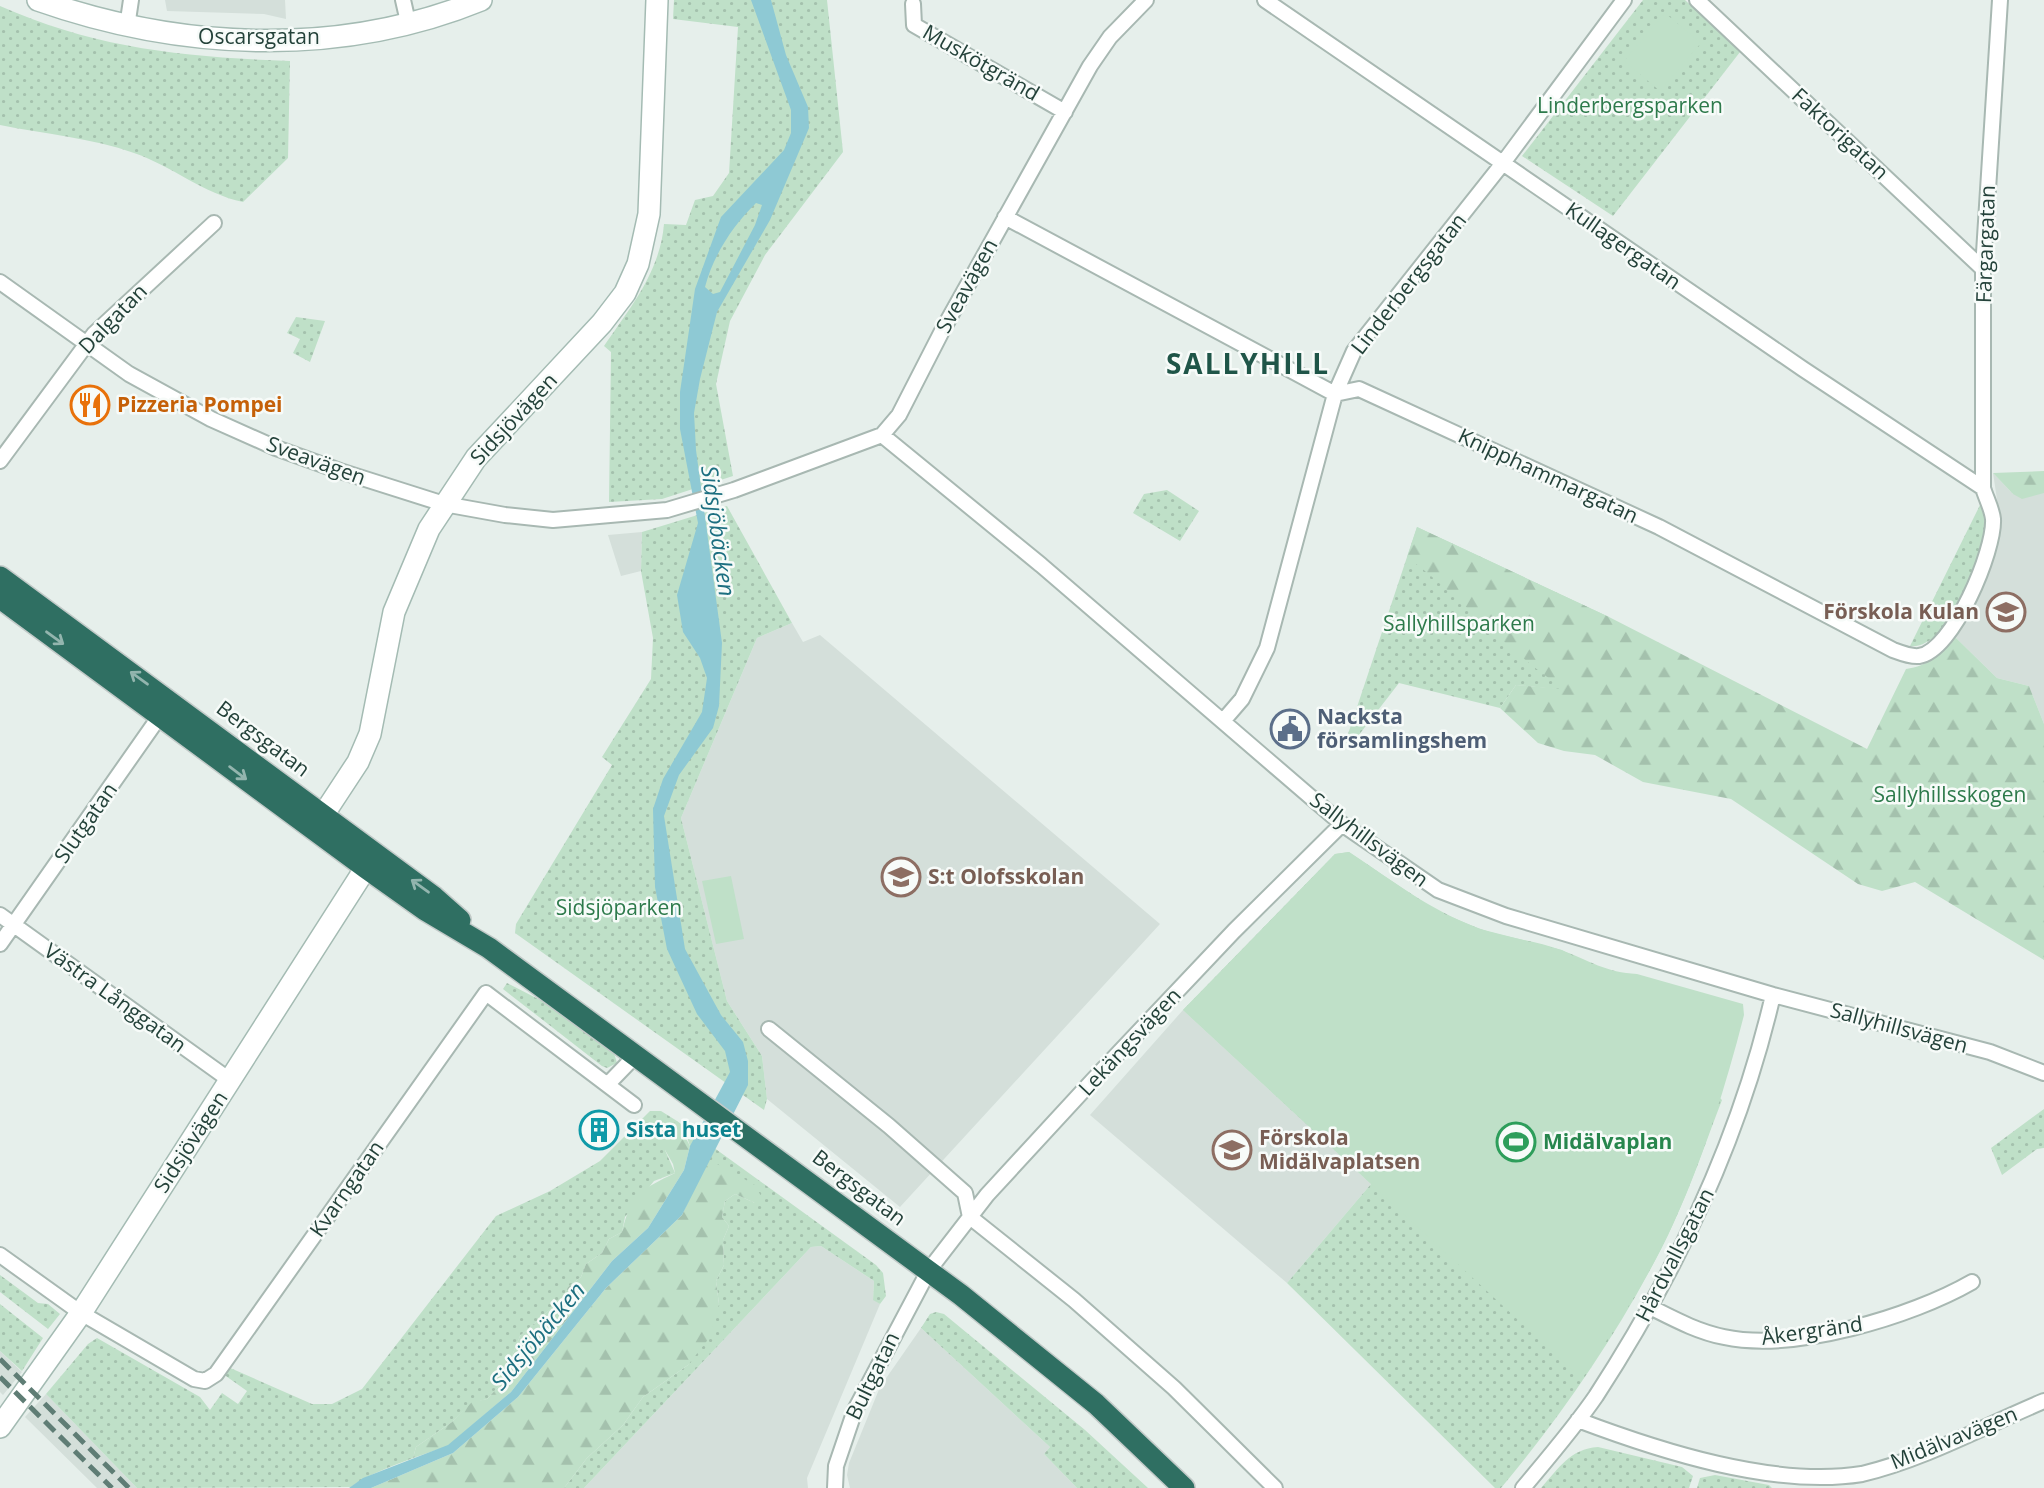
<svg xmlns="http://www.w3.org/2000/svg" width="2044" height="1488" font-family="'Open Sans',sans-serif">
<defs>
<pattern id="green-dots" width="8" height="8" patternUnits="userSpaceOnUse" patternTransform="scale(1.75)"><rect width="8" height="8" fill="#bfe0c8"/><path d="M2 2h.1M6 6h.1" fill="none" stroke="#a4c1ad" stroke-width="1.8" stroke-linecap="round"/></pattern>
<pattern id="forest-firs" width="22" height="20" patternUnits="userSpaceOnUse" patternTransform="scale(1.75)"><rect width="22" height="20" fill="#bfe0c8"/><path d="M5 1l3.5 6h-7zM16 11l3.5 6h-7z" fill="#a4c1ad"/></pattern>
</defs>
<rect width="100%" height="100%" fill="#e6efeb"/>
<path fill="#d4dfda" d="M165 0H285L286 19 264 14 167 11Z
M1993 473 2013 494 2044 493V724L2029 686 1997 678 1955 637 1981 588 2000 519Z
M642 532 641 571 621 576 608 535Z
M792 623 803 642 820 635 1160 924 900 1207 767 1099 762 1056 727 1001 681 818 757 638Z
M1183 1010 1371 1184 1287 1283 1090 1115Z
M821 1246 874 1281 873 1299 880 1304 807 1478 808 1488H584L811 1247Z
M921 1328 1050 1447 1044 1454 1077 1488H850L847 1475 849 1463 880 1387Z
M0 1351 22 1372 3 1395 0 1392Z
M46 1394 137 1488H97L25 1417Z"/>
<path fill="url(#green-dots)" d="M674 0H827L843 152 765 255 730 321 716 384 733 476 662 499 609 502 611 352 604 346C630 308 660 272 664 224L686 225 695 200 713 196 729 173 738 27 673 19Z
M1643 0H1685L1740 52 1613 216 1522 156Z
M0 6C97 49 185 57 290 61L288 158 243 202C204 194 172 166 134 153 92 138 44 134 0 125Z
M296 317 325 321 310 362 293 353 300 339 287 333Z
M1167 490 1199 511 1180 541 1133 513 1144 494Z
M1981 503C1998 535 1951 652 1910 646Z
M727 506 792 623 757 638 681 818 727 1001 762 1056 767 1099 764 1110 515 933 516 924 612 765 602 757 651 679 653 638 641 571 642 532Z
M1417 527 1609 617 1566 690 1516 685 1500 708 1399 683 1355 740 1348 734Z
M1349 852C1391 880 1430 910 1478 928 1505 938 1534 940 1561 950 1588 960 1607 973 1637 974L1629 1009 1722 1100C1706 1141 1692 1184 1673 1224 1629 1318 1567 1409 1501 1488H1495L1287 1283 1371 1184 1183 1010 1335 854Z
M507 983 544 1002 614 1053 617 1063 607 1068 602 1066 503 989Z
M2044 1109V1148L2037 1149 2002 1175 1991 1148Z
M650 1111H661L677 1121 876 1265 883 1273 886 1296 880 1304 873 1300 874 1281 821 1246 811 1247 584 1488H564L587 1458 623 1425 643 1397 688 1365 719 1304 716 1281 724 1265 723 1240 729 1226 722 1217 725 1201 735 1194 755 1203 690 1146 685 1132 665 1150 675 1173 654 1181 625 1217 622 1232 609 1239 602 1253 586 1264 581 1277 568 1287 562 1299 520 1336 500 1385 487 1399 472 1403 452 1422 416 1447 413 1458C393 1466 368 1474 351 1487L137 1488 46 1394 88 1344 97 1338 200 1397 210 1410 222 1393 238 1404 247 1391 223 1374 228 1367 312 1404H332L362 1389 496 1216 550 1191 600 1161Z
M0 1275 38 1303 48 1304 60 1314 48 1329 0 1292Z
M0 1304 43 1338 22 1371 0 1351Z
M936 1312 944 1314 1085 1430 1148 1488H1077L1044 1454 1050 1447 921 1328 930 1314Z
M1598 1447 1682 1467 1693 1476 1689 1488H1541C1559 1468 1570 1449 1598 1447Z
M1715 1475 1769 1485 1772 1488H1697L1700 1478Z"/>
<path fill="url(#forest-firs)" d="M2044 471V493L2022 499 2013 494 1993 473Z
M1417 527 1609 617 1867 749 1906 669C1928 666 1941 654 1955 637L1997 678 2029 686 2044 724V960L1915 882 1882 891 1858 884 1731 799 1643 782 1595 755 1564 751 1538 743 1500 708 1516 685 1564 689C1507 651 1462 598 1407 557Z
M677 1121 690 1146 684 1170 648 1228 612 1261 511 1392 448 1446 413 1458 416 1447 452 1422 472 1402 487 1399 500 1385 520 1336 562 1299 568 1287 581 1277 586 1264 602 1253 609 1239 622 1232C631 1194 642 1189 675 1173L673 1164 665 1150 668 1127Z
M708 1159 755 1185 763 1200 755 1203 735 1194 725 1201 722 1217 729 1226 723 1240 724 1265 716 1281 719 1304 710 1337 688 1365 643 1397 623 1425 587 1458 564 1488H371L453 1453 518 1397 606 1288 682 1215Z"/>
<path fill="#bfe0c8" d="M1665 13 1701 43 1660 91 1624 61Z
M1349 852 1435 910 1480 929 1562 950 1591 965 1617 973 1637 974 1743 1004 1744 1015C1726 1086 1704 1155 1674 1222 1650 1277 1614 1328 1582 1379L1183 1010 1335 854Z
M731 876 744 939 716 944 702 881Z"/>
<path fill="#8ec9d4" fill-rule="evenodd" d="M751 0H771L786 55 808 107 809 128 770 220 717 312 700 379 694 413 696 450 722 643 719 706 713 728 679 775 664 816 685 949 721 1015 743 1042 748 1061V1085L682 1215 606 1288 518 1397 453 1453 371 1488H349L363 1478 448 1445 511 1392 612 1261 648 1228 684 1170 690 1146 730 1072 725 1051 697 1014 667 949 655 887 653 809 663 779 702 712 707 678 700 658 683 632 677 595 698 523 680 429V392L695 289 721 217 784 150 791 133V110ZM756 203 762 205 755 225 720 292 713 294 705 287C713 256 733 225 756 203Z"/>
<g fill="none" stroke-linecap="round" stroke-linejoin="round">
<defs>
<path id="street" d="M403 0 408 22
M1265 0 1803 369 1983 488
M1697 0 1983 269
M913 4 914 25 1065 112
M127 27 131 0
M1005 217 1335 394 1359 389 1659 527 1893 650C1901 653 1911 657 1919 656 1953 651 1995 550 1993 519 1992 509 1986 498 1983 488V269L2000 0
M0 282 129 374 211 419 276 448 340 471 444 504 505 515 553 520 667 510 734 490 882 435 899 415 942 331 1090 66 1110 37 1146 0
M882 435 1041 565 1342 824 1438 890 1506 916 1773 995 1990 1052 2044 1073
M0 461 94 334 214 223
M1223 721 1242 699 1267 648 1335 394 1354 351 1503 163 1624 0
M0 915 231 1081
M0 944 164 710
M769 1029 889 1126 965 1193 970 1217 1074 1300 1174 1388 1275 1488
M608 1084 637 1054
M0 1255 81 1313 194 1379 205 1381 216 1374 486 993 634 1105
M1650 1307C1674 1319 1698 1332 1724 1337 1794 1352 1911 1317 1972 1282
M1578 1420C1660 1451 1774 1488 1862 1474 1925 1459 1984 1426 2044 1401
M835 1488 836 1466 855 1410 929 1270 987 1195 1093 1080 1234 931 1342 824
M1523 1488C1548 1458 1574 1428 1596 1396 1676 1273 1740 1138 1773 995"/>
<path id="secondary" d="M38 0C180 50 339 58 481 0
M314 829 358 762 370 734 394 612 429 529 476 458 602 323 625 293 638 264 649 214 657 0
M0 1427 81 1313 374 855"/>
<path id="highway" d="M0 577 434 897 460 920
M0 598 366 868 425 910 489 948 961 1295 1096 1404 1184 1488"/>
</defs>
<use href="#street" stroke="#a8b8b2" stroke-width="18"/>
<use href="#secondary" stroke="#a4bbb3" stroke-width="24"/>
<use href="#highway" stroke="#c2cac8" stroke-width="24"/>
<use href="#street" stroke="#fff" stroke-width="14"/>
<use href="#secondary" stroke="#fff" stroke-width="21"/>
<use href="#highway" stroke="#2f6f62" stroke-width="21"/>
<path stroke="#5f7d75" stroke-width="5" stroke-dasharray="14 7" stroke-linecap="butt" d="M0 1359 129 1488
M0 1377 112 1488"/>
</g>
<defs><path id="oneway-shaft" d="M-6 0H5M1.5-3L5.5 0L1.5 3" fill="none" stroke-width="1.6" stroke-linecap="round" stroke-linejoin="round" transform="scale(1.75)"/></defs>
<g stroke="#93b5ae">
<use href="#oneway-shaft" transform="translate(55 638) rotate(36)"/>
<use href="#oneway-shaft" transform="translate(139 678) rotate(-144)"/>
<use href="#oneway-shaft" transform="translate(238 773) rotate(37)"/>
<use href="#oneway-shaft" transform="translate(420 886) rotate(-144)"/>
</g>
<defs>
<symbol id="restaurant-ring" viewBox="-11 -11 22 22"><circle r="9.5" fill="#f7fbf9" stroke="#e8710a" stroke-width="1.5"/><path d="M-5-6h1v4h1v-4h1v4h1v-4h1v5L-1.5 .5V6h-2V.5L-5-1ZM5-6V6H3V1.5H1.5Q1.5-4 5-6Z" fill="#e8710a"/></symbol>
<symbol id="school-ring" viewBox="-11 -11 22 22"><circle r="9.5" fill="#f7fbf9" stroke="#8d6e63" stroke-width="1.5"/><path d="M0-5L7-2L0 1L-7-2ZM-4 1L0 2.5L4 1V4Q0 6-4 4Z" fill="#8d6e63"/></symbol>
<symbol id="civic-ring" viewBox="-11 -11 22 22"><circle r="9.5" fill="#f7fbf9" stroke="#5c6f8a" stroke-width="1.5"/><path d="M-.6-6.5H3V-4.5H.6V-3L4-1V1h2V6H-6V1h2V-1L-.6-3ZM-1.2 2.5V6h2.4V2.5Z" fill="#5c6f8a"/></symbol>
<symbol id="building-ring" viewBox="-11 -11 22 22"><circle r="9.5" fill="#f7fbf9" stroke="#0f9aa8" stroke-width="1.5"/><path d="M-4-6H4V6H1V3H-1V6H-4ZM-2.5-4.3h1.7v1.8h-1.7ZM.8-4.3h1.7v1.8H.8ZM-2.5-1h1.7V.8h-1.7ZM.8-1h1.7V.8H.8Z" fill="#0f9aa8"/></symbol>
<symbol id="stadium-ring" viewBox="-11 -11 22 22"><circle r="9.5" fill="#f7fbf9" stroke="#2e9e5b" stroke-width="1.5"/><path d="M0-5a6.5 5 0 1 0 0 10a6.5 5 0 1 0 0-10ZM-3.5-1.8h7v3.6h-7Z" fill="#2e9e5b"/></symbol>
</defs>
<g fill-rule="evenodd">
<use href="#restaurant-ring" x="68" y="383" width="44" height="44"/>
<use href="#school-ring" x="1984" y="590" width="44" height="44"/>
<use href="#civic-ring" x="1268" y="707" width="44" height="44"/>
<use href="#school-ring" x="879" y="855" width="44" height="44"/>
<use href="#building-ring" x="577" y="1108" width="44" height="44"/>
<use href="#stadium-ring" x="1494" y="1120" width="44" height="44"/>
<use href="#school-ring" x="1210" y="1128" width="44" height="44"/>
</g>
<g text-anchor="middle" stroke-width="5" stroke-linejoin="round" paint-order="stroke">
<g font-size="21" fill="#24423a" stroke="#f7fbf9">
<text x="259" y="44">Oscarsgatan</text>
<text transform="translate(981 63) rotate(30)" y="7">Muskötgränd</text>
<text transform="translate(1840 134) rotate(43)" y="7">Faktorigatan</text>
<text transform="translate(1986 244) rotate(-88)" y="7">Färgargatan</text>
<text transform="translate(1623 246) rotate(35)" y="7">Kullagergatan</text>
<text transform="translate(1409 284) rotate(-52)" y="7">Linderbergsgatan</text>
<text transform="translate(967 286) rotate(-61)" y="7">Sveavägen</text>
<text transform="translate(113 319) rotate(-46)" y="7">Dalgatan</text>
<text transform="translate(514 419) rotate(-47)" y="7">Sidsjövägen</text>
<text transform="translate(316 461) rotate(20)" y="7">Sveavägen</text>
<text transform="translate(1548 476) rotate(25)" y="7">Knipphammargatan</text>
<text transform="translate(263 739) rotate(37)" y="7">Bergsgatan</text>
<text transform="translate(86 823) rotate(-55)" y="7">Slutgatan</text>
<text transform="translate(1369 840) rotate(37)" y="7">Sallyhillsvägen</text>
<text transform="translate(115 998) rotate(36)" y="7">Västra Långgatan</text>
<text transform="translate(1899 1028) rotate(15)" y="7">Sallyhillsvägen</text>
<text transform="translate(1130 1042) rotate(-47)" y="7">Lekängsvägen</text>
<text transform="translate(191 1142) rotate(-57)" y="7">Sidsjövägen</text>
<text transform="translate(859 1188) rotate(37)" y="7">Bergsgatan</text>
<text transform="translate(347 1189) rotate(-55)" y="7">Kvarngatan</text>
<text transform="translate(1675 1255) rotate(-63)" y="7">Hårdvallsgatan</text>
<text transform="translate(1812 1331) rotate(-8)" y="7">Åkergränd</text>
<text transform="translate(873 1376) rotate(-64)" y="7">Bultgatan</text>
<text transform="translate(1954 1438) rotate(-22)" y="7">Midälvavägen</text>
</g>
<g font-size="21" fill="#2d7a4b" stroke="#f7fbf9">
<text x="1630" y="113">Linderbergsparken</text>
<text x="1459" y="631">Sallyhillsparken</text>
<text x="1950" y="802">Sallyhillsskogen</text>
<text x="619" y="915">Sidsjöparken</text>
</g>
<g font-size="21" font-weight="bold" fill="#c56008" stroke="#f7fbf9" text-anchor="start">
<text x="117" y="412">Pizzeria Pompei</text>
</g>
<g font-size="21" font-weight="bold" fill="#785e54" stroke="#f7fbf9" text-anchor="start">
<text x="1979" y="619" text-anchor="end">Förskola Kulan</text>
<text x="928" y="884">S:t Olofsskolan</text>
<text x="1259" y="1145">Förskola<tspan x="1259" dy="24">Midälvaplatsen</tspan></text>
</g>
<g font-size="21" font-weight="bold" fill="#4e5e75" stroke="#f7fbf9" text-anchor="start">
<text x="1317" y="724">Nacksta<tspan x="1317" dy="24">församlingshem</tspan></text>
</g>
<g font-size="21" font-weight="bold" fill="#0d838f" stroke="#f7fbf9" text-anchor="start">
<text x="626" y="1137">Sista huset</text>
</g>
<g font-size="21" font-weight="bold" fill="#27864d" stroke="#f7fbf9" text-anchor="start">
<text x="1543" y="1149">Midälvaplan</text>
</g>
<g font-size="23" font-style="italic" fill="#1c6f80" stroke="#f7fbf9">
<text transform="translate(718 531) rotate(82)" y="8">Sidsjöbäcken</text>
<text transform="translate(538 1336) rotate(-50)" y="8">Sidsjöbäcken</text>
</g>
<g font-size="28" font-weight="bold" letter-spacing="2" fill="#1f5548" stroke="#f7fbf9">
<text x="1248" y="374">SALLYHILL</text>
</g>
</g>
</svg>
